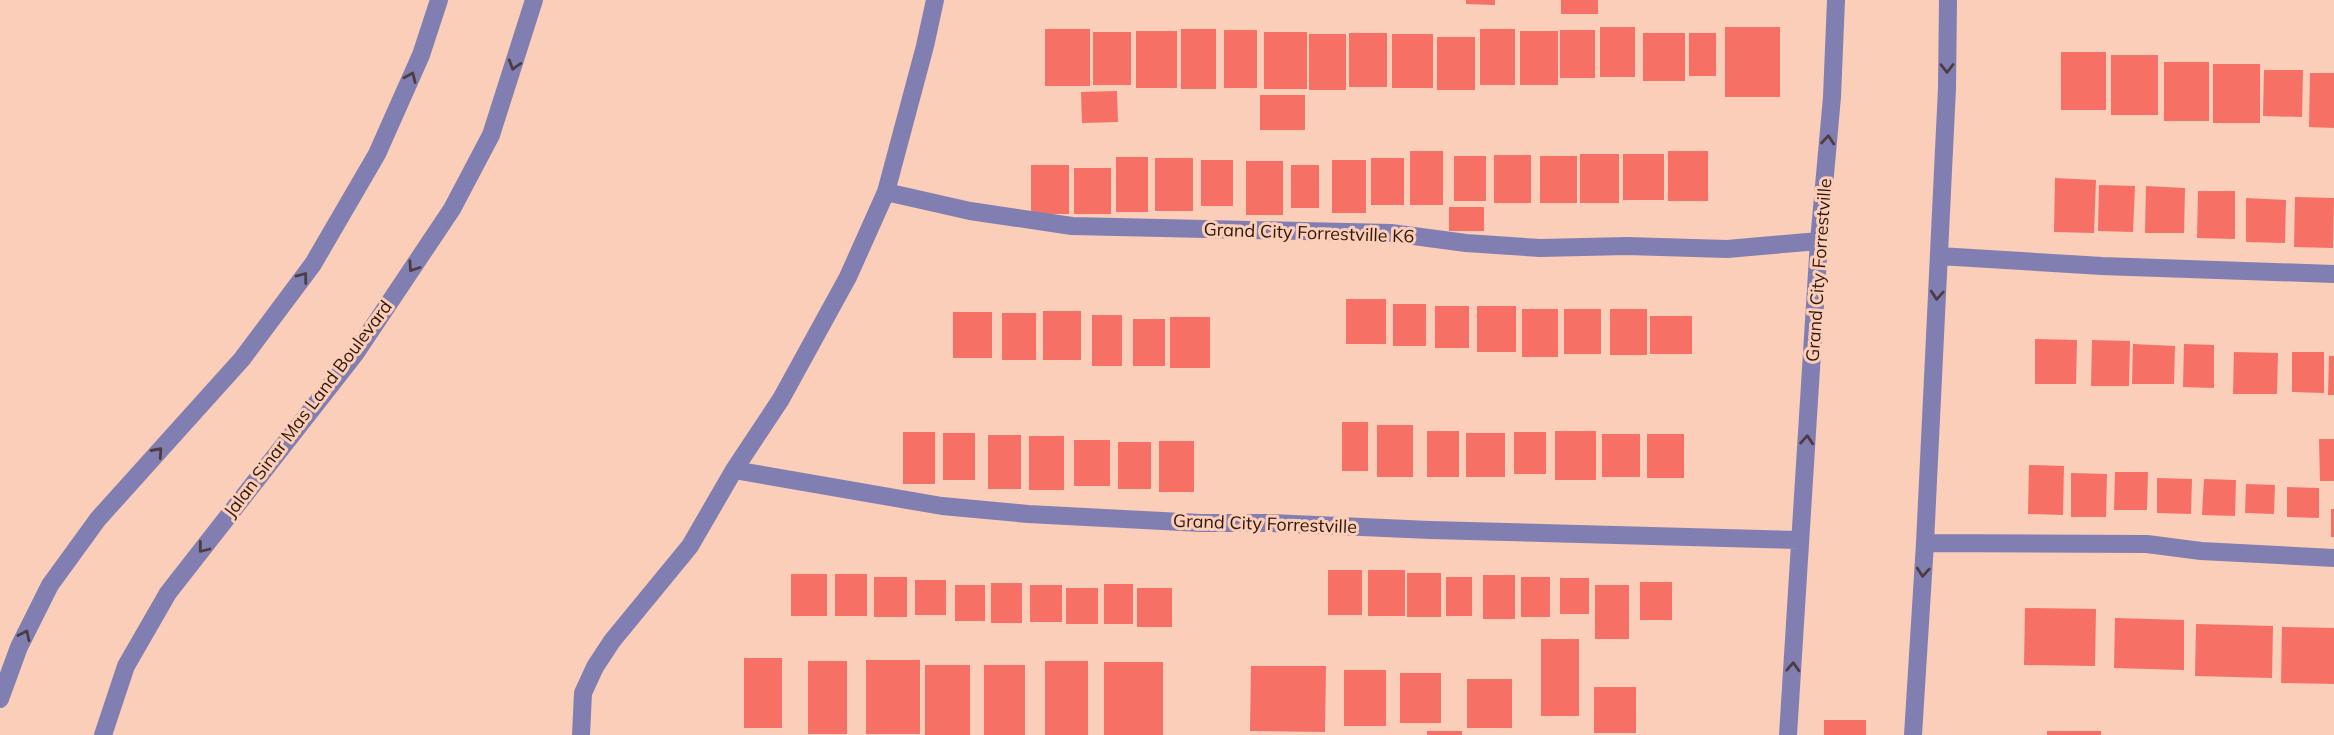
<svg xmlns="http://www.w3.org/2000/svg" width="2334" height="735" font-family="Mulish,sans-serif">
<rect width="100%" height="100%" fill="#fbceb9"/>
<path fill="#f67066" d="M1466 0H1495V5L1466 4Z
M1561 0H1598V14H1561Z
M1600 27H1635V77H1600Z
M1725 27H1780V97H1725Z
M1045 29H1090V86H1045Z
M1181 29H1216V89H1181Z
M1480 29H1515V85H1480Z
M1224 30H1257V88H1224Z
M1560 30H1595V78H1560Z
M1136 31H1177V88H1136Z
M1520 31H1558V85H1520Z
M1093 32H1131V85H1093Z
M1264 32H1307V89H1264Z
M1349 33H1387V87H1349Z
M1643 33H1685V81H1643Z
M1689 33H1716V76H1689Z
M1309 34H1346V90H1309Z
M1392 34H1433V88H1392Z
M1437 37H1475V90H1437Z
M2061 52H2106V110H2061Z
M2111 55H2158V115H2111Z
M2164 62H2209V121H2164Z
M2213 64H2260V123H2213Z
M2264 70H2303L2302 117 2263 116Z
M2310 73H2334V128L2309 127Z
M1117 91 1118 122 1082 123 1081 92Z
M1260 95H1305V130H1260Z
M1410 151H1443V205H1410Z
M1668 151H1708V201H1668Z
M1580 154H1619V203H1580Z
M1623 154H1664V200H1623Z
M1494 155H1531V203H1494Z
M1454 156H1486V201H1454Z
M1540 156H1577V203H1540Z
M1116 157H1148V212H1116Z
M1155 158H1193V211H1155Z
M1371 158H1404V205H1371Z
M1201 160H1233V206H1201Z
M1332 160H1366V213H1332Z
M1246 161H1283V215H1246Z
M1031 165H1069V214H1031Z
M1291 165H1319V208H1291Z
M1074 168H1111V214H1074Z
M2055 178 2096 180 2094 233 2054 232Z
M2099 185 2135 186 2133 232 2098 231Z
M2146 186 2185 188 2184 233H2145Z
M2198 191H2235V239L2197 238Z
M2295 197 2334 198 2333 248 2294 247Z
M2246 198 2286 200 2285 243 2246 242Z
M1449 207H1484V231H1449Z
M1346 299H1386V344H1346Z
M1393 304H1426V346H1393Z
M1435 306H1469V348H1435Z
M1477 306H1516V352H1477Z
M1522 309H1558V357H1522Z
M1564 309H1601V354H1564Z
M1610 309H1647V355H1610Z
M1043 311H1081V360H1043Z
M953 312H992V358H953Z
M1002 313H1036V360H1002Z
M1092 315H1122V366H1092Z
M1650 316H1692V354H1650Z
M1170 317H1210V368H1170Z
M1133 319H1165V366H1133Z
M2035 339 2077 340 2076 384H2035Z
M2092 340 2130 341 2129 386H2091Z
M2133 344 2175 346 2174 384H2132Z
M2184 344 2214 345V388L2183 387Z
M2234 352 2278 353 2277 394H2233Z
M2292 352H2324V393L2292 392Z
M2329 356H2334V395H2328Z
M1342 422H1368V471H1342Z
M1377 425H1413V477H1377Z
M1427 431H1459V477H1427Z
M1555 431H1596V480H1555Z
M903 432H935V484H903Z
M1514 432H1546V474H1514Z
M943 433H975V480H943Z
M1466 433H1505V477H1466Z
M1602 434H1640V477H1602Z
M1647 434H1684V478H1647Z
M988 435H1021V489H988Z
M1029 436H1064V490H1029Z
M2319 439H2334V481H2320Z
M1074 440H1110V486H1074Z
M1159 441H1194V492H1159Z
M1118 442H1151V489H1118Z
M2029 465 2064 466 2063 515 2028 514Z
M2115 472H2148L2147 510H2114Z
M2071 473 2107 474 2106 517H2071Z
M2157 478 2192 479 2191 514 2157 513Z
M2204 479 2236 480 2235 516 2202 515Z
M2246 484 2275 485 2274 514 2245 513Z
M2287 487 2319 488V518L2287 517Z
M2331 509H2334V537H2331Z
M1328 570H1362V615H1328Z
M1368 570H1405V616H1368Z
M1407 573H1441V617H1407Z
M791 574H827V616H791Z
M835 574H867V616H835Z
M1483 575H1515V619H1483Z
M874 577H907V617H874Z
M1446 577H1472V616H1446Z
M1521 577H1550V617H1521Z
M1560 578H1589V614H1560Z
M915 580H946V615H915Z
M1640 582H1672V620H1640Z
M991 583H1022V623H991Z
M1104 584H1133V624H1104Z
M955 585H985V621H955Z
M1030 585H1062V622H1030Z
M1595 585H1629V639H1595Z
M1066 588H1098V624H1066Z
M1137 588H1172V627H1137Z
M2025 608 2096 609 2095 666 2024 665Z
M2115 618 2184 620V670L2114 668Z
M2196 624 2273 626 2272 678 2195 676Z
M2282 627 2334 628V684L2281 683Z
M1541 639H1579V716H1541Z
M744 658H782V728H744Z
M866 660H920V734H866Z
M808 661H847V734H808Z
M1045 661H1088V735H1045Z
M1104 662H1163V735H1104Z
M925 665H970V735H925Z
M984 665H1025V735H984Z
M1251 666H1326L1325 732 1250 731Z
M1344 670H1386V726H1344Z
M1400 673H1441V723H1400Z
M1467 679H1512V728H1467Z
M1594 687H1636V733H1594Z
M1824 720H1866V735H1824Z
M1427 731H1462V735H1427Z
M2047 731H2101V735H2047Z"/>
<g fill="none" stroke-linecap="round" stroke-linejoin="round">
<path stroke="#817fb1" stroke-width="18" d="M886 192 970 211 1072 226 1391 233 1466 243 1540 248 1627 246 1727 249 1819 241
M1939 256 2102 266 2334 274
M734 470 942 506 1028 514 1201 523H1271L1430 530 1799 540
M1925 543 2147 544 2201 551 2334 558
M0 699 19 647 50 585 98 519 242 359 313 264 377 154 421 55 439 0
M103 735 126 666 168 593 355 354 452 209 491 135 534 0
M581 735 583 693 595 667 612 641 690 546 734 470 781 399 848 277 886 192 925 46 935 0
M1788 735 1819 241 1832 97 1836 0
M1913 735 1925 543 1947 88 1948 0"/>
</g>
<defs><path id="oneway-chevron" d="M-2-3.5L2.5 0L-2 3.5" fill="none" stroke-width="1.6" stroke-linecap="round" stroke-linejoin="round" transform="scale(1.75)"/></defs>
<g stroke="#4e3c44">
<use href="#oneway-chevron" transform="translate(514 65) rotate(107)"/>
<use href="#oneway-chevron" transform="translate(1947 68) rotate(90)"/>
<use href="#oneway-chevron" transform="translate(411 77) rotate(-66)"/>
<use href="#oneway-chevron" transform="translate(1828 140) rotate(-85)"/>
<use href="#oneway-chevron" transform="translate(413 267) rotate(124)"/>
<use href="#oneway-chevron" transform="translate(303 277) rotate(-53)"/>
<use href="#oneway-chevron" transform="translate(1937 295) rotate(94)"/>
<use href="#oneway-chevron" transform="translate(1807 440) rotate(-86)"/>
<use href="#oneway-chevron" transform="translate(158 452) rotate(-48)"/>
<use href="#oneway-chevron" transform="translate(203 548) rotate(128)"/>
<use href="#oneway-chevron" transform="translate(1923 572) rotate(94)"/>
<use href="#oneway-chevron" transform="translate(25 635) rotate(-64)"/>
<use href="#oneway-chevron" transform="translate(1793 667) rotate(-87)"/>
</g>
<g text-anchor="middle" stroke-width="6" stroke-linejoin="round" paint-order="stroke">
<g font-size="18" fill="#32180a" stroke="#fbceb9">
<text transform="translate(1309 233) rotate(2)" y="6">Grand City Forrestville K6</text>
<text transform="translate(1819 270) rotate(-86)" y="6">Grand City Forrestville</text>
<text transform="translate(308 409) rotate(-53)" y="6">Jalan Sinar Mas Land Boulevard</text>
<text transform="translate(1265 524) rotate(2)" y="6">Grand City Forrestville</text>
</g>
</g>
</svg>
